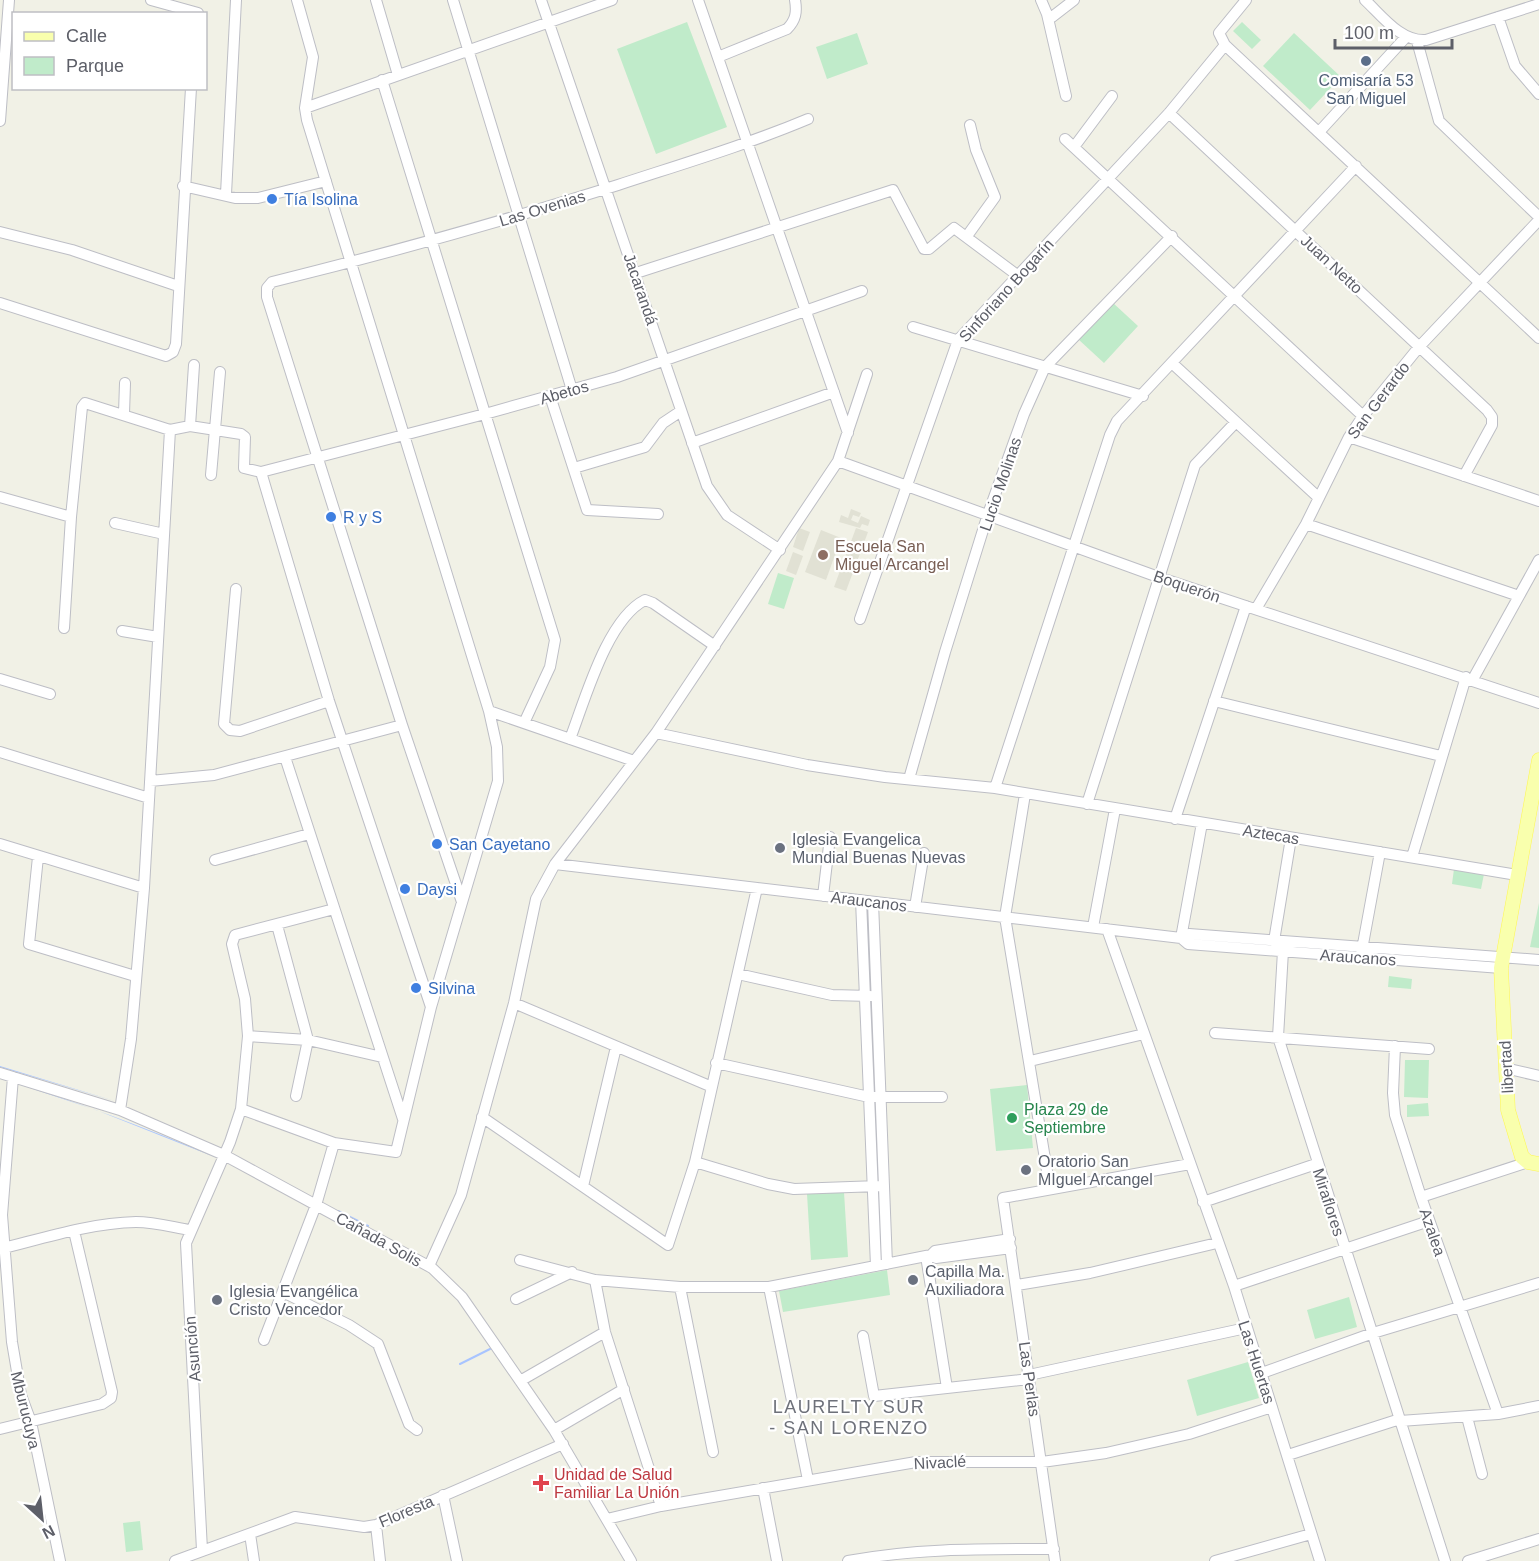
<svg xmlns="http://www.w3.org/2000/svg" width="1539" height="1561" font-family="Helvetica,sans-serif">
<rect width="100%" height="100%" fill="#f1f1e6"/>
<path fill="#e1e1d4" d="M851 509 861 513 859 517 853 515 851 520 858 523 861 516 870 520 868 526 862 524 860 528 839 522 841 515 848 518Z
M799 528 810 532 803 551 793 547Z
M856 528 868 532 846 591 834 587Z
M821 530 841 538 826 580 805 572Z
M793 552 803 556 796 575 786 571Z"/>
<path fill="#c0ebca" d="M687 22 727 127 656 154 617 49Z
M1242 22 1261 40 1252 49 1233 31Z
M857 33 868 64 827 79 816 47Z
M1294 33 1341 77 1310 110 1263 66Z
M1112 302 1138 326 1104 363 1078 339Z
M778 573 794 578 784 609 768 604Z
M1454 869 1484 874 1481 889 1452 884Z
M1539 903V948L1530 947Z
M1389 976 1412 979 1411 989 1388 987Z
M1405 1060H1429L1428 1098 1404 1097Z
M1027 1085 1033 1148 996 1151 990 1089Z
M1428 1103 1429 1116 1407 1117V1105Z
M844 1192 848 1257 811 1260 807 1194Z
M887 1270 890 1295 783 1312 779 1291Z
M1349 1297 1357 1327 1315 1339 1307 1310Z
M1248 1362 1259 1398 1197 1416 1187 1380Z
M140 1521 143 1550 126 1552 123 1523Z"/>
<path fill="#a8c4ff" d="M0 1066 118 1102 0 1067Z
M0 1078C74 1101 146 1127 217 1158L96 1110Z"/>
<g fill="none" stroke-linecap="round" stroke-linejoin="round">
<path stroke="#a8c4ff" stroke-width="2" d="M338 1211 368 1226
M460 1364 490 1349"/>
<defs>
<path id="minor" d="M151 0 198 13
M376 0 398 75
M453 0 572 390
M541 0 707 486 727 515 780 550
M698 0 848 433
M1041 0 1047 14 1052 17 1074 0
M1246 0 1219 33 1225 45 1539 338
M1365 0C1382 16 1401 42 1426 40L1539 4
M1047 14 1066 96
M1498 17 1515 66 1539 94
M1417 41 1439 121 1539 217
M718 57 787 29C796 20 797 12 795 0
M382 80 555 640 550 667 524 723
M305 108 612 0
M1169 113 1487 410 1492 417V425L1464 476
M0 121 9 0
M1319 132 1406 37
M1065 139 1363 416
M1074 147 1112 96
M183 186 235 198H258L326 181
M226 194 236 0
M0 232 72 250 178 286
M967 236 995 197 976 150 970 125
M636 273 893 190 924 249H929L954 228 1017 275
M0 303 166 356 173 352 176 344 191 88
M913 327 1143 396
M1173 364 1319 498
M550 396 587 510 658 514
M124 414 125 383
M190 426 194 365
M1349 437 1539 501
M692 443 834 392
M838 461 1161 578 1539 703
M574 468 645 447 663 423 681 411
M261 472 329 701 431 1007
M211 475 220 372
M0 497 71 517
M115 523 164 534
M1306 524 1519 596
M236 589 224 724 230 730 240 731 329 701
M1256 609 1306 524 1349 437 1363 416 1419 347 1539 220
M860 619 958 340 1169 113 1225 45
M64 628 71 517 82 407 85 403 170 430 190 426 241 434 245 437 244 468 261 472 485 414 617 377 862 291
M122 631 158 637
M0 679 50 694
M1473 679 1539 560
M1214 701 1441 756
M489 711 634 761
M656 733 807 765 885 777 995 788 1517 875
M570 739C585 700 607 619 645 600L653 603 715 646
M0 752 149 798
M285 757 403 1119
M909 779 945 652 988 514 1024 414 1045 367 1172 236
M150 781 214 775 402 725
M995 788 1110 435 1117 421 1356 166
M1025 794 1005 917 1050 1189
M1087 804 1195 465 1236 422
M1175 819 1246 606
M1291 838 1274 941 1283 951 1278 1037 1445 1561
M0 844 144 888
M38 857 29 944 135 976
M1412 857 1466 677
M215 860 309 834
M555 864 1181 938 1188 944 1501 968
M823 896 830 837
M861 900 876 1266
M462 902 402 725 267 297V288L272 282C389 253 504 221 618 185 682 164 746 145 808 119
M873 902 887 1264
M915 907 924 853
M277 925 308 1040 296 1096
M1093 927 1115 809
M1107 929 1234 1286 1320 1561
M1181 938 1202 823
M1183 938 1189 934 1539 960
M1361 955 1380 852
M738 974 832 995 870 996
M514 1003 712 1087
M1215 1033 1429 1049
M248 1036 308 1040 382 1057
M1395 1046 1393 1093 1395 1115 1421 1197 1498 1414
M1030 1061 1144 1034
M716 1063 869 1097H942
M1505 1068 1539 1076
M0 1073 120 1110 224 1155 432 1268 462 1297 554 1430 631 1561
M13 1077 2 1215 12 1342 21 1395 31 1422 60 1561
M241 1109 334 1143 396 1152 431 1007 498 781 497 747 489 711 307 120 305 108 313 57 297 0
M120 1110 131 1039 144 888 170 430
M482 1117 668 1245 695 1162 757 888
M695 1162 768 1184 794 1189 879 1186
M583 1186 616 1047
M1421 1197 1528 1162
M1203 1202 1316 1164
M0 1249C44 1238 90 1223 136 1222 154 1222 172 1227 190 1230
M931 1255 936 1258 1011 1248
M926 1256 947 1388
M520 1260 595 1280 680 1287H769L931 1255 935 1251 1010 1239
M429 1266 461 1195 514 1003 536 899 555 864 656 733 838 461 867 374
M595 1280 605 1332 661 1506
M1017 1285 1090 1273 1217 1243
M1234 1286 1429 1221
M680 1287 713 1452
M769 1287 808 1480
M283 1292 349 1325 378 1344 409 1424 417 1430
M516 1299 572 1272
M863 1336 874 1396 1030 1379
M264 1340 316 1205 334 1143
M1262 1373 1373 1333 1539 1283
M1029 1375 1246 1328
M520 1381 605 1332
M1467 1417 1482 1474
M1400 1421 1498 1414 1539 1406
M0 1429 102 1404 111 1398 112 1392 74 1231
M554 1430 624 1389
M1288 1455 1400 1419
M763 1488 777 1561
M443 1495 457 1561
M607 1519 661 1506 916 1462H1042L1106 1453 1189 1434 1272 1407
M376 1525 380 1561
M250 1534 254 1561
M202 1550 186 1243 230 1142 241 1109 248 1036 245 999 232 944 235 935 334 909
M175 1561 295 1517 364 1527 376 1525 563 1444
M848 1561C916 1548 984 1549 1054 1549
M1055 1561 1003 1198 1190 1164
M1215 1561 1311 1534
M1468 1561 1539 1539"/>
<path id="major" d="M1539 760 1501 968 1508 1110 1522 1157 1528 1162 1539 1164"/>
</defs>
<use href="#minor" stroke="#bdbec5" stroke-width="12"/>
<use href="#major" stroke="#fff751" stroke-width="15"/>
<use href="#minor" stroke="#fff" stroke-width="10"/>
<use href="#major" stroke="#f9ffad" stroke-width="14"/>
</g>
<circle fill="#5c6f8a" stroke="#fff" stroke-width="2" cx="1366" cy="61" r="6"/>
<g fill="#3f7fe0" stroke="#fff" stroke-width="2">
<circle cx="272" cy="199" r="6"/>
<circle cx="331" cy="517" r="6"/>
<circle cx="437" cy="844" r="6"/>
<circle cx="405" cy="889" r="6"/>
<circle cx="416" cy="988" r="6"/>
</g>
<circle fill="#8d6e63" stroke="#fff" stroke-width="2" cx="823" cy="555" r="6"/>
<g fill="#6b7280" stroke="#fff" stroke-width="2">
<circle cx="780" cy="848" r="6"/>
<circle cx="1026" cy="1170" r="6"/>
<circle cx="913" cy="1280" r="6"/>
<circle cx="217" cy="1300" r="6"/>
</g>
<circle fill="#2e9e5b" stroke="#fff" stroke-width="2" cx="1012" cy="1118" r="6"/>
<path fill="#e0444e" stroke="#fff" stroke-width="2" d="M538 1474h6v6h6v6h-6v6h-6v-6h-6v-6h6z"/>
<g text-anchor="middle" stroke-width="4.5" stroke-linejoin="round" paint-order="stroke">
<g font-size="16" fill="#4e5e75" stroke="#fff">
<text x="1366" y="86">Comisaría 53<tspan x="1366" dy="18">San Miguel</tspan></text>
</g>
<g font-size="16" fill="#366cbe" stroke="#fff" text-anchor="start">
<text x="284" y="205">Tía Isolina</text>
<text x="343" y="523">R y S</text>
<text x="449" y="850">San Cayetano</text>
<text x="417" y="895">Daysi</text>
<text x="428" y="994">Silvina</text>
</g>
<g font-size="16" fill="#5d5f68" stroke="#fff">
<text transform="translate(542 208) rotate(-17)" y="6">Las Ovenias</text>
<text transform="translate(1332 264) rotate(43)" y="6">Juan Netto</text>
<text transform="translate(641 289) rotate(71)" y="6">Jacarandá</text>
<text transform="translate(1006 290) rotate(-48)" y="6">Sinforiano Bogarín</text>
<text transform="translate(564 392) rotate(-16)" y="6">Abetos</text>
<text transform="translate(1378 400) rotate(-53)" y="6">San Gerardo</text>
<text transform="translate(1000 484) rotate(-71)" y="6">Lucio Molinas</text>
<text transform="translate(1187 586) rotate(19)" y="6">Boquerón</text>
<text transform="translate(1271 834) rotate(9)" y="6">Aztecas</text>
<text transform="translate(869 901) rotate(7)" y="6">Araucanos</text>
<text transform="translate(1358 957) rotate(4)" y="6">Araucanos</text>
<text transform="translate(1506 1067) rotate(-93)" y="6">libertad</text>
<text transform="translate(1329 1202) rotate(72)" y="6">Miraflores</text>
<text transform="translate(1433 1232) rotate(71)" y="6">Azalea</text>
<text transform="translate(379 1239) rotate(29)" y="6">Cañada Solis</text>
<text transform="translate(192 1349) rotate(-95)" y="6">Asunción</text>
<text transform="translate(1257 1362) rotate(72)" y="6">Las Huertas</text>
<text transform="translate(1030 1379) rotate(82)" y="6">Las Perlas</text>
<text transform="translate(26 1410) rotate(76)" y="6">Mburucuya</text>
<text transform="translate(940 1462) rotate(-3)" y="6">Nivaclé</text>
<text transform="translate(406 1511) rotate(-23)" y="6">Floresta</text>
</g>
<g font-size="16" fill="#785e54" stroke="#fff" text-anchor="start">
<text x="835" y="552">Escuela San<tspan x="835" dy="18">Miguel Arcangel</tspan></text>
</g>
<g font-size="16" fill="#5b616d" stroke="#fff" text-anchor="start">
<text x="792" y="845">Iglesia Evangelica<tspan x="792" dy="18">Mundial Buenas Nuevas</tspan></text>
<text x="1038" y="1167">Oratorio San<tspan x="1038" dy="18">MIguel Arcangel</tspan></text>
<text x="925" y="1277">Capilla Ma.<tspan x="925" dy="18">Auxiliadora</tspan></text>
<text x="229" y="1297">Iglesia Evangélica<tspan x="229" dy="18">Cristo Vencedor</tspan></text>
</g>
<g font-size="16" fill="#27864d" stroke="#fff" text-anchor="start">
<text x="1024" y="1115">Plaza 29 de<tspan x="1024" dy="18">Septiembre</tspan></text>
</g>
<g font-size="16" fill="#be3a42" stroke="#fff" text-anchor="start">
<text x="554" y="1480">Unidad de Salud<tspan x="554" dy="18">Familiar La Unión</tspan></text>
</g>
<g font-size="18" letter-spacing="1.5" fill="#6e717a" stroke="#fff">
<text x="849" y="1413">LAURELTY SUR<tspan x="849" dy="21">- SAN LORENZO</tspan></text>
</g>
</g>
<rect x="12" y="12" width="195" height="78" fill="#ffffff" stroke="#bebfc3" stroke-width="1.5"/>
<rect x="24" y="32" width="30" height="9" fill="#f9ffad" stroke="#bebfc3" stroke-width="1.5"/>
<text x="66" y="42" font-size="18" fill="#5d5f68">Calle</text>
<rect x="24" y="57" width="30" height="18" fill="#c0ebca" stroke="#bebfc3" stroke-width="1.5"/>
<text x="66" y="72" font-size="18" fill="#5d5f68">Parque</text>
<g transform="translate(42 1519) rotate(153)" stroke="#ffffff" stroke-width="4.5" paint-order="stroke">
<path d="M0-4.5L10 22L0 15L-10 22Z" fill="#5d5f68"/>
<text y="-9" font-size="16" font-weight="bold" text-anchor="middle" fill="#5d5f68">N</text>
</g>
<path d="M1335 39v9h117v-9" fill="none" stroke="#5d5f68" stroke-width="3"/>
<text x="1344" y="39" font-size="18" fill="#5d5f68" stroke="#ffffff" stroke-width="4.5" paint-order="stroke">100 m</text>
</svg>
